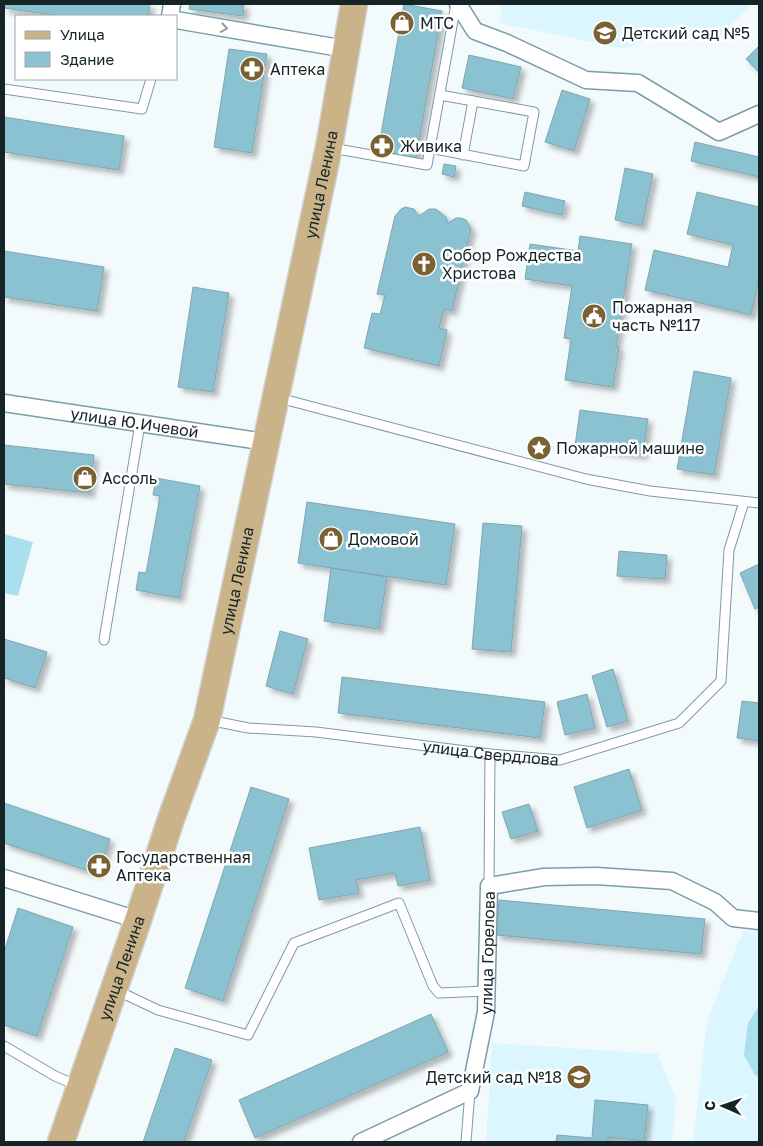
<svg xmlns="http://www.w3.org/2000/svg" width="763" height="1146" font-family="'Golos Text',sans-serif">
<defs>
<filter id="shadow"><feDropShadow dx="4.5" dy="4.5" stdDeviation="2.5" flood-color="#0004"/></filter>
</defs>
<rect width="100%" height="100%" fill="#f3fafc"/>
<path fill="#dbf6fe" d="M503 4H752L715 41 683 25 625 49 499 23Z
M743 931 759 933V1142H693L707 1021Z
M492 1043 658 1054 676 1099 672 1142H486Z"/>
<path fill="#aadfee" d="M4 534 33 542 18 596 4 593Z
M759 1006V1077L755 1075 744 1055 748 1023Z"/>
<path fill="#8ac2d1" stroke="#83a5af" filter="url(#shadow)" d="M4 4H150L148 16H60L4 8Z
M190 4H244L243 16 189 9Z
M404 4 442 11 416 158 378 151Z
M759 46V72L746 59Z
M229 49 267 54 252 153 214 147Z
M469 55 521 67 513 99 462 88Z
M562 90 590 99 574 151 545 142Z
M4 117 124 136 119 170 4 152Z
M695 142 759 157V177L691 161Z
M444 164 456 166 454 177 442 174Z
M625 168 653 174 642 226 615 220Z
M525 192 565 201 562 215 522 206Z
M697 192 759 207V278L751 315 645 290 654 250 728 267 733 245 687 234Z
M405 207 414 209 419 216 429 209H436L446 217 448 223 456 218H461L466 220 471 229 452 311 444 309 439 328 447 330 439 366 364 348 372 313 380 314 385 295 377 294 395 216 401 209Z
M580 236 632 244 616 346 619 347 613 387 565 380 571 339 564 338 572 286 525 279 530 244 578 251Z
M4 251 104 267 97 311 4 297Z
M193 287 229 293 213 392 178 387Z
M694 371 731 378 714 475 677 469Z
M580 410 648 419 643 455 575 446Z
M4 445 94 455 90 493 4 484Z
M156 478 200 486 179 598 136 590 139 572 146 573 160 496 153 495Z
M307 502 455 524 446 585 298 563Z
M483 523 522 526 511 652 472 649Z
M619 551 667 555 665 579 617 576Z
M759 564V607L755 609 740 573Z
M331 568 387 577 379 629 324 621Z
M280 631 308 639 293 694 266 686Z
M4 639 47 652 35 688 4 678Z
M613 669 628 721 607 727 592 676Z
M342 677 545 702 540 738 338 713Z
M587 694 595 728 565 735 557 702Z
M742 701 759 703V741L737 738Z
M629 769 642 810 587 828 574 787Z
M251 787 289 799 223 1001 185 988Z
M4 803 110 839 98 874 4 843Z
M529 804 538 831 511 839 502 812Z
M420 827 430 880 398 886 395 873 356 880 359 893 319 900 309 848Z
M499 900 705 919 701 954 496 935Z
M18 908 73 927 37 1036 4 1025V952Z
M431 1014 448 1052 255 1138 239 1100Z
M175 1048 212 1060 184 1142H143Z
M595 1100 648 1105 644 1141 608 1137V1142H556L557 1135 592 1138Z"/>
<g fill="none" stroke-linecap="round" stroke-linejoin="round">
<defs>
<g id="lane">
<path d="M4 89 142 109 151 79"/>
<path d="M332 148 427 165 456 4"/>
<path d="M430 148 524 166 534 112 440 95"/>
<path d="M463 155 473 101"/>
<path d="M279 398 586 479 650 491 759 503"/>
<path d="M104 640 140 424"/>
<path id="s1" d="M209 720 248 728 316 732 490 754 560 760 679 723 721 681 729 550 744 502"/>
<path d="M489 886 490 754"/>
<path d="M116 990 158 1010 248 1035 294 943 399 903 433 986 439 993 487 991"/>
<path d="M4 1046 55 1076 78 1086"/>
<path d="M466 1142 470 1091"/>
</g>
<g id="street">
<path d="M458 4 475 31 507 43 586 80 638 83 719 132 759 114"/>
<path d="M170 16 172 4"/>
<path d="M176 20 346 49"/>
<path id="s2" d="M4 403 266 442"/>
<path d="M4 878 138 920"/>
<path id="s3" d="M361 1142 470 1091 486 1012 489 886 544 877 596 876 672 881 715 902 733 918 759 921"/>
</g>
<g id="primary">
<path id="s4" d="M61 1142 138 920 171 819 207 720 329 147 354 4"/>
</g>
</defs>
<use href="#lane" stroke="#7a9da6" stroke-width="11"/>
<use href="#street" stroke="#7a9da6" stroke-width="19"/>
<use href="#primary" stroke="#d0d3d4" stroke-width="29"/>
<use href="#lane" stroke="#fff" stroke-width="9"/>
<use href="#street" stroke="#fff" stroke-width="16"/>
<use href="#primary" stroke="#cab388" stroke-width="26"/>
</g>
<defs><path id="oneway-chevron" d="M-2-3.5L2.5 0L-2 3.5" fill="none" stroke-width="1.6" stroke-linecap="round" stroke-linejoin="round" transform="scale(1.25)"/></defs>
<use stroke="#969c9e" href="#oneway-chevron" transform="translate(224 28) rotate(10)"/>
<defs>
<symbol id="shop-disc" viewBox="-11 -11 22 22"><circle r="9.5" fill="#7a6132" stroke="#fff"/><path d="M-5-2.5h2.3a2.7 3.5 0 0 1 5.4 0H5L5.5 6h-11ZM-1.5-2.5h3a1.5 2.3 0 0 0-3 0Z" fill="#fff"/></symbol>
<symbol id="school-disc" viewBox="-11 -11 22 22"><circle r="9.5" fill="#7a6132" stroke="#fff"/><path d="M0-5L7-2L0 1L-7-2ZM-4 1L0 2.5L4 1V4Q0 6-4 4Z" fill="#fff"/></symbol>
<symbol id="pharmacy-disc" viewBox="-11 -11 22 22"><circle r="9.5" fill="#7a6132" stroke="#fff"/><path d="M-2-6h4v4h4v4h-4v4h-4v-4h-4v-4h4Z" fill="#fff"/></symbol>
<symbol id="church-disc" viewBox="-11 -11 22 22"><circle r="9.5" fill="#7a6132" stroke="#fff"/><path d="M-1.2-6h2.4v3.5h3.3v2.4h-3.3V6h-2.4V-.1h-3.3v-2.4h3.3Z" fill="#fff"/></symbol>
<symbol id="civic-disc" viewBox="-11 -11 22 22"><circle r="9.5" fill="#7a6132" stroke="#fff"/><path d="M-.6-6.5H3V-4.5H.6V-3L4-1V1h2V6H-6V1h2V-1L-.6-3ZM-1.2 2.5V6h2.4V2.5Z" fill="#fff"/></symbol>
<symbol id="sight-disc" viewBox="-11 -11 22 22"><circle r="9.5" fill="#7a6132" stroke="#fff"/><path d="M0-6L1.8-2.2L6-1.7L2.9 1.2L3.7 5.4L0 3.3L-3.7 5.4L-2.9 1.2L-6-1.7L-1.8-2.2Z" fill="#fff"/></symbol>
</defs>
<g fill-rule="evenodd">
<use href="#shop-disc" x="388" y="9" width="28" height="28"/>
<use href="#school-disc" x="591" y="19" width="28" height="28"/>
<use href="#pharmacy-disc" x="238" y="55" width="28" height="28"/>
<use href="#pharmacy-disc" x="368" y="132" width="28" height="28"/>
<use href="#church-disc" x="410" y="250" width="28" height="28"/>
<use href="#civic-disc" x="580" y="302" width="28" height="28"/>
<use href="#sight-disc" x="525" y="434" width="28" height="28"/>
<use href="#shop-disc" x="71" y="464" width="28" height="28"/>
<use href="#shop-disc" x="317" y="525" width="28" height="28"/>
<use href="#pharmacy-disc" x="85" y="852" width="28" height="28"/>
<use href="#school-disc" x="565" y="1063" width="28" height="28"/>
</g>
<g text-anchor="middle" stroke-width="5" stroke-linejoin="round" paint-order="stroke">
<g font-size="16" fill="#162427" stroke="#fff" text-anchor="start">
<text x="420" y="29">МТС</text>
<text x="622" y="39">Детский сад №5</text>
<text x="270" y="75">Аптека</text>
<text x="400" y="152">Живика</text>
<text x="442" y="261">Собор Рождества<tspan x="442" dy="18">Христова</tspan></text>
<text x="612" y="313">Пожарная<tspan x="612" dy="18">часть №117</tspan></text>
<text x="556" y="454">Пожарной машине</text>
<text x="102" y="484">Ассоль</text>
<text x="348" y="545">Домовой</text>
<text x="116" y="863">Государственная<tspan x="116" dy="18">Аптека</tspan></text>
<text x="562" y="1083" text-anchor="end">Детский сад №18</text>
</g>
<g font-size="16" fill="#162427" stroke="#fff">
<text dy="6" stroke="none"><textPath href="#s4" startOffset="994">улица Ленина</textPath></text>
<text dy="6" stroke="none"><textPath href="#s2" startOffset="132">улица Ю.Ичевой</textPath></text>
<text dy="6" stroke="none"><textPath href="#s4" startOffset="589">улица Ленина</textPath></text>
<text dy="6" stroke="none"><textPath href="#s1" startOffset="284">улица Свердлова</textPath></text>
<text dy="6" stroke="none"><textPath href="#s3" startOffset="260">улица Горелова</textPath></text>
<text dy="6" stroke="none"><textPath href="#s4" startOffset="184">улица Ленина</textPath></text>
</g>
</g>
<rect width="763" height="1146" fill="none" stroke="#162427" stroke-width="10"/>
<rect x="15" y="15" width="162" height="65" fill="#ffffff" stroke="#a2a7a9"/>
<rect x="25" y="31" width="25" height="8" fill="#cab388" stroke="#a2a7a9"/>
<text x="60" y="40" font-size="15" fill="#162427">Улица</text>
<rect x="25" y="52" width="25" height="15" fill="#8ac2d1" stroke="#a2a7a9"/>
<text x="60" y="65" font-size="15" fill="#162427">Здание</text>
<g transform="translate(723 1106) rotate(272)" stroke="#ffffff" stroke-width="4" paint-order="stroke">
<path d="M0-4L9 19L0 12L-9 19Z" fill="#162427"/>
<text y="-8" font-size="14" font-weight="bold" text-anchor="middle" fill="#162427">С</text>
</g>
</svg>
